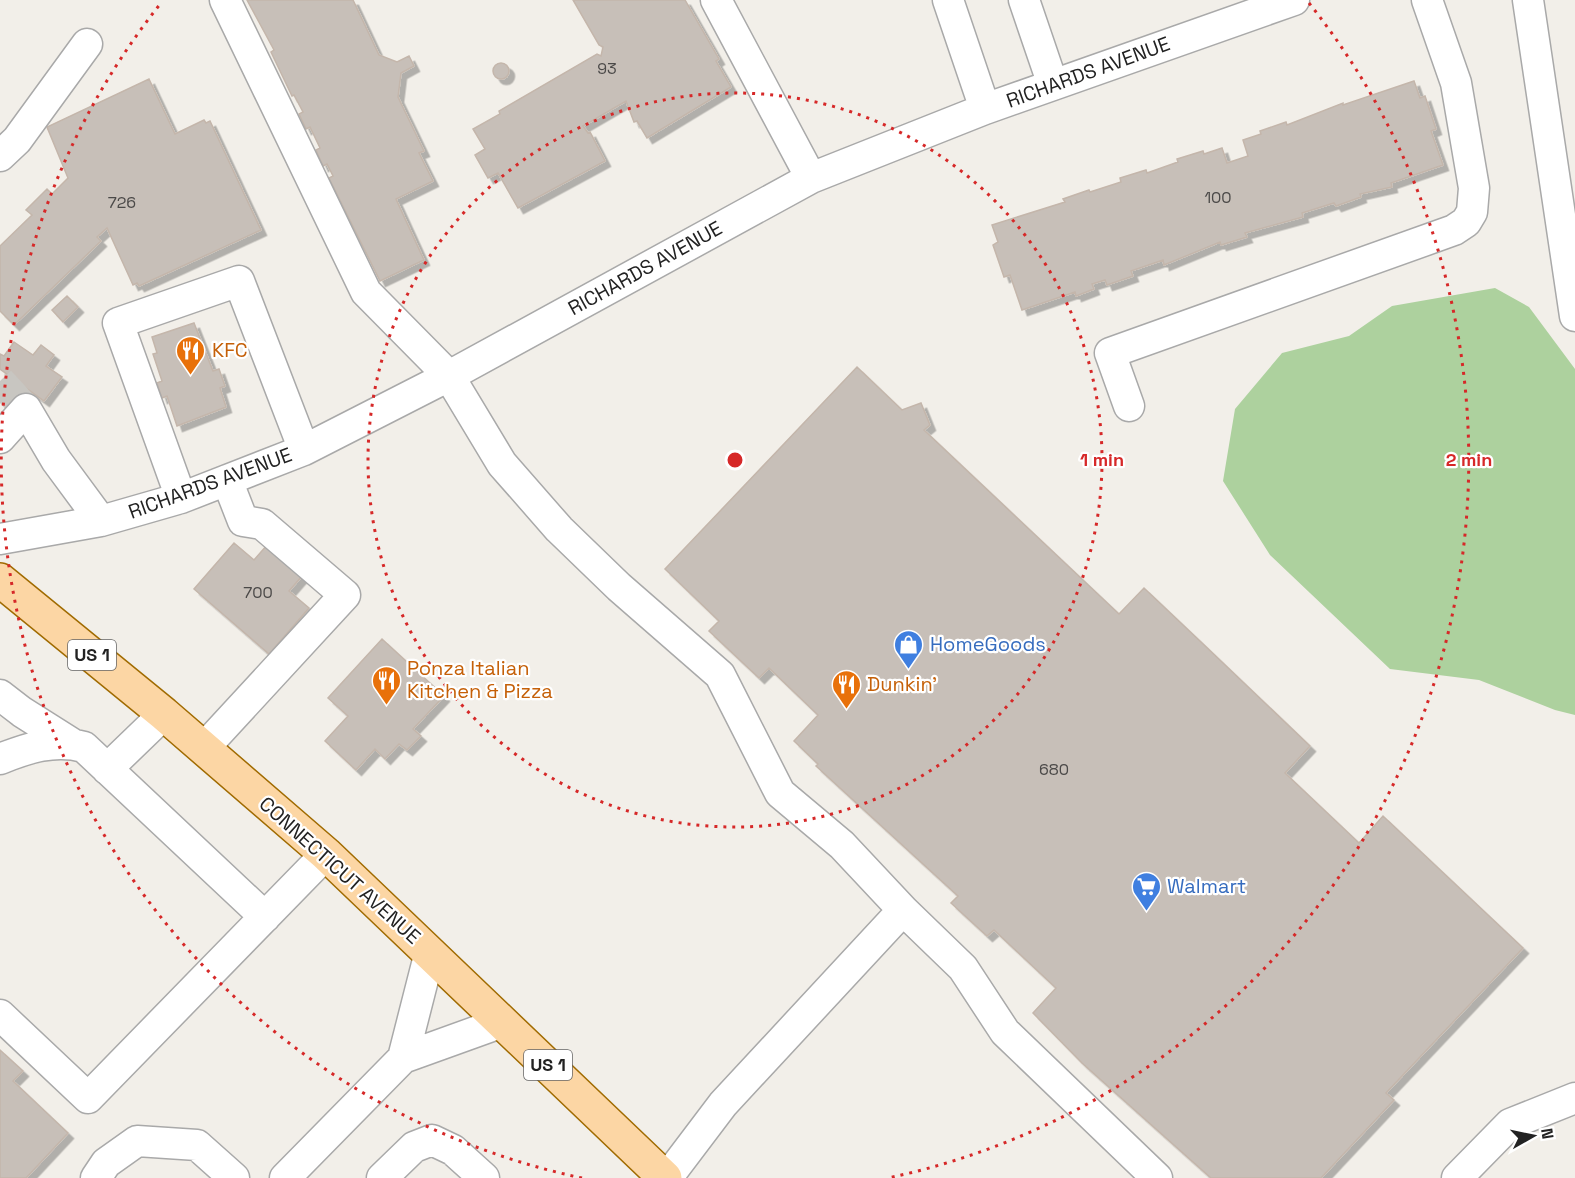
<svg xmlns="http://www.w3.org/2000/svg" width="1575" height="1178" font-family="'Space Grotesk',sans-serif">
<defs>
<filter id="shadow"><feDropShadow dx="5.5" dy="5.5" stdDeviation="0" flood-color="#0004"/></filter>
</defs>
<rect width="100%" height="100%" fill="#f2efe9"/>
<path fill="#add19e" d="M1495 288 1529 307 1575 369V715L1555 710 1479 680 1390 669 1270 555 1223 481 1235 409 1282 353 1349 336 1392 306Z"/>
<path fill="#c7bfb8" stroke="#c4b6ab" stroke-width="1.5" filter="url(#shadow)" d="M247 0H353L379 55 397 62 409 56 414 66 401 73 398 97 424 151 419 153 433 181 396 199 424 260 380 281 329 178 333 176 327 164 323 166 316 150 320 148 310 127 306 129 299 114 303 112 294 95 292 96 271 52 274 50Z
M573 0H685L719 59 716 61 731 87 647 138 637 121 634 122 626 101 583 126 588 133 590 132 605 161 518 208 498 173 488 178 475 155 485 149 473 129 500 114 499 111 597 54 601 56 603 47 599 45Z
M493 71a8 8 0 1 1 16 0a8 8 0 1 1-16 0Z
M149 79 175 134 204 120 206 123 210 121 261 230 139 286 137 283 133 285 107 228 97 237 101 241 14 325 0 311V246L32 215 26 210 47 189 52 194 68 178 47 127Z
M1414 81 1420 98 1425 96 1436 129 1431 131 1443 165 1391 183 1392 187 1360 194 1361 197 1336 206 1334 203 1302 213 1303 217 1245 233 1247 237 1221 245 1220 242 1164 265 1163 260 1131 271 1133 276 1107 285 1105 280 1092 284 1094 289 1076 296 1075 292 1022 310 1010 275 1004 277 993 245 998 242 992 225 1065 202 1063 199 1089 190 1090 192 1121 182 1120 178 1146 170 1147 173 1178 162 1177 159 1203 151 1204 154 1222 148 1227 163 1248 156 1243 140 1261 134 1260 131 1286 122 1287 125 1343 103V105Z
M67 296 78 307 63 322 52 310Z
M194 323 213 371 219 369 225 386 220 388 226 407 177 426 167 396 162 398 157 383 162 381 153 354 157 353 152 337Z
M14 342 33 355 41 345 54 355 46 366 62 377 44 401 0 369V354L4 356Z
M857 367 902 410 921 403 930 425 924 430 1119 614 1144 588 1201 642 1310 746 1285 773 1359 843 1383 816 1523 948 1386 1093 1394 1100 1321 1178H1211L1082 1063 1033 1013 1056 988 994 930 987 936 951 903 958 896 816 766 818 764 794 741 818 715 769 668 759 678 709 631 719 621 665 569Z
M274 537 310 567 289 591 309 608 269 654 194 589 234 543 254 560Z
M382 639 444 696 413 729 421 736 407 750 399 744 385 759 375 749 356 770 325 741 348 716 328 698Z
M0 1050 23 1071 13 1081 68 1133 26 1178H0Z"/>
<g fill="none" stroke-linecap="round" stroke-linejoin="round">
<path stroke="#c8c6c1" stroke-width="30" stroke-dasharray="30 15" stroke-linecap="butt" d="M0 381 26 409"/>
<defs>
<path id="minor" d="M225 0 366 292 449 376 502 464 559 529 619 587 720 675 780 793 842 845 903 910 723 1104 667 1178
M716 0 811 178
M948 0 985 109
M1024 0 1053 85
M1528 0 1575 316
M0 156 17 140 87 44
M1129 406 1110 353 1454 230 1466 222 1472 212 1474 188 1456 83 1427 0
M0 438 26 409 56 460 101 521
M181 498 118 323 239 281 304 450
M0 539 101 521 181 498 304 450 449 376 811 178 985 109 1294 0
M0 695 22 712 71 743
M204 748 345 595 262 524 243 521 227 480
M0 759C27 748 55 739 84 747L265 917
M107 769 164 714
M903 910 963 968 1005 1032 1157 1178
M0 1015 88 1098 326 854
M403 1058 430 952
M96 1178 106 1163 137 1141 197 1145 234 1178
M285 1178 403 1058 503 1022
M382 1178 414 1147 432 1140 453 1150 484 1178
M1457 1178 1510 1124 1575 1098"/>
<path id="major" d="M0 580 164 714 326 854 665 1178"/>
</defs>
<use href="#minor" stroke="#a9a9a9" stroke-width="33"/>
<use href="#major" stroke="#a06b00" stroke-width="36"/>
<use href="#minor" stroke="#fff" stroke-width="30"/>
<use href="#major" stroke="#fcd6a4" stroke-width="33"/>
</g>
<g fill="none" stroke="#d62828" stroke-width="3" stroke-dasharray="3 6">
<circle cx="735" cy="460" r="367"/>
<path d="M582 1178A734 734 0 0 1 161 3M1309 3A734 734 0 0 1 888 1178"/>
</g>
<defs>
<symbol id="restaurant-pin" viewBox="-11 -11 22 30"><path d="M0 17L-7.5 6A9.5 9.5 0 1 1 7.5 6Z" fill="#e8710a" stroke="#fff"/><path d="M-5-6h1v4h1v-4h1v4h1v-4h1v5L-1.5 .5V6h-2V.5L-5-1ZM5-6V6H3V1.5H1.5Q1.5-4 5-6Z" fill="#fff"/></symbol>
<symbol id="shop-pin" viewBox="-11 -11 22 30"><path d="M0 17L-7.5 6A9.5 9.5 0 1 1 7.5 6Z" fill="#3f7fe0" stroke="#fff"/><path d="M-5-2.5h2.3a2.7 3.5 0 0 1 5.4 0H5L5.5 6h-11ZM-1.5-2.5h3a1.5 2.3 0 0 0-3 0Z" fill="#fff"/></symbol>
<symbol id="supermarket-pin" viewBox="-11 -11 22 30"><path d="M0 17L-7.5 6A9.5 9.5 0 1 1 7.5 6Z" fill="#3f7fe0" stroke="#fff"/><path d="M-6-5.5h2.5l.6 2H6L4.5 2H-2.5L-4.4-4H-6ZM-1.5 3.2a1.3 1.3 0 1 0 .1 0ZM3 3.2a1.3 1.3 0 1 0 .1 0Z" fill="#fff"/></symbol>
</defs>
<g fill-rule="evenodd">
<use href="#restaurant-pin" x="174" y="334" width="33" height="45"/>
<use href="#shop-pin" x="892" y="628" width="33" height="45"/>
<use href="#restaurant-pin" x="370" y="664" width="33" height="45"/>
<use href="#restaurant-pin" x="830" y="668" width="33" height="45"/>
<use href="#supermarket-pin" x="1130" y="870" width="33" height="45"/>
</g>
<g text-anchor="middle" stroke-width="4.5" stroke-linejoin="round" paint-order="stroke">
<g font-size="16" fill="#4b4948">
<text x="607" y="74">93</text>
<text x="1218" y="203">100</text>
<text x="122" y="208">726</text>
<text x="258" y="598">700</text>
<text x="1054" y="775">680</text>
</g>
<g fill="#fff" stroke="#646464" stroke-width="1.5">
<rect x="68" y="640" width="48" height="30" rx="4.5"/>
<rect x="524" y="1050" width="48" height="30" rx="4.5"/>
</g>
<g font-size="18" font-weight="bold" fill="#222">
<text x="92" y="661">US 1</text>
<text x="548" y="1071">US 1</text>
</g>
<g font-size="20" fill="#222" stroke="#fff">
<text transform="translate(1088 72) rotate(-20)" y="7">RICHARDS AVENUE</text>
<text transform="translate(645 268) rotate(-29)" y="7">RICHARDS AVENUE</text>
<text transform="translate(210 483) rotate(-20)" y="7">RICHARDS AVENUE</text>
<text transform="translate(340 870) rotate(42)" y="7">CONNECTICUT AVENUE</text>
</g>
<g font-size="20" fill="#c56008" stroke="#fff" text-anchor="start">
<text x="212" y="357">KFC</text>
<text x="407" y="675">Ponza Italian<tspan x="407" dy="23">Kitchen &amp; Pizza</tspan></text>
<text x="867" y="691">Dunkin'</text>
</g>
<g font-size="20" fill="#366cbe" stroke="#fff" text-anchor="start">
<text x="930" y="651">HomeGoods</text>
<text x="1167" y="893">Walmart</text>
</g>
</g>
<circle cx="735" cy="460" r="9" fill="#d62828" stroke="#fff" stroke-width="3"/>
<g font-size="18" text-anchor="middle" font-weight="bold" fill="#d62828" stroke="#fff" stroke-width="4.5" stroke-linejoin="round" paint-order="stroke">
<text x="1102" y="466">1 min</text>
<text x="1469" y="466">2 min</text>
</g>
<g transform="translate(1533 1136) rotate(81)" stroke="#ffffff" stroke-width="4.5" paint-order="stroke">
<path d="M0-4.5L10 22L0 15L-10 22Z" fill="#222222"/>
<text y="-9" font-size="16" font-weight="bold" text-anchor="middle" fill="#222222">N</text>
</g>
</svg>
